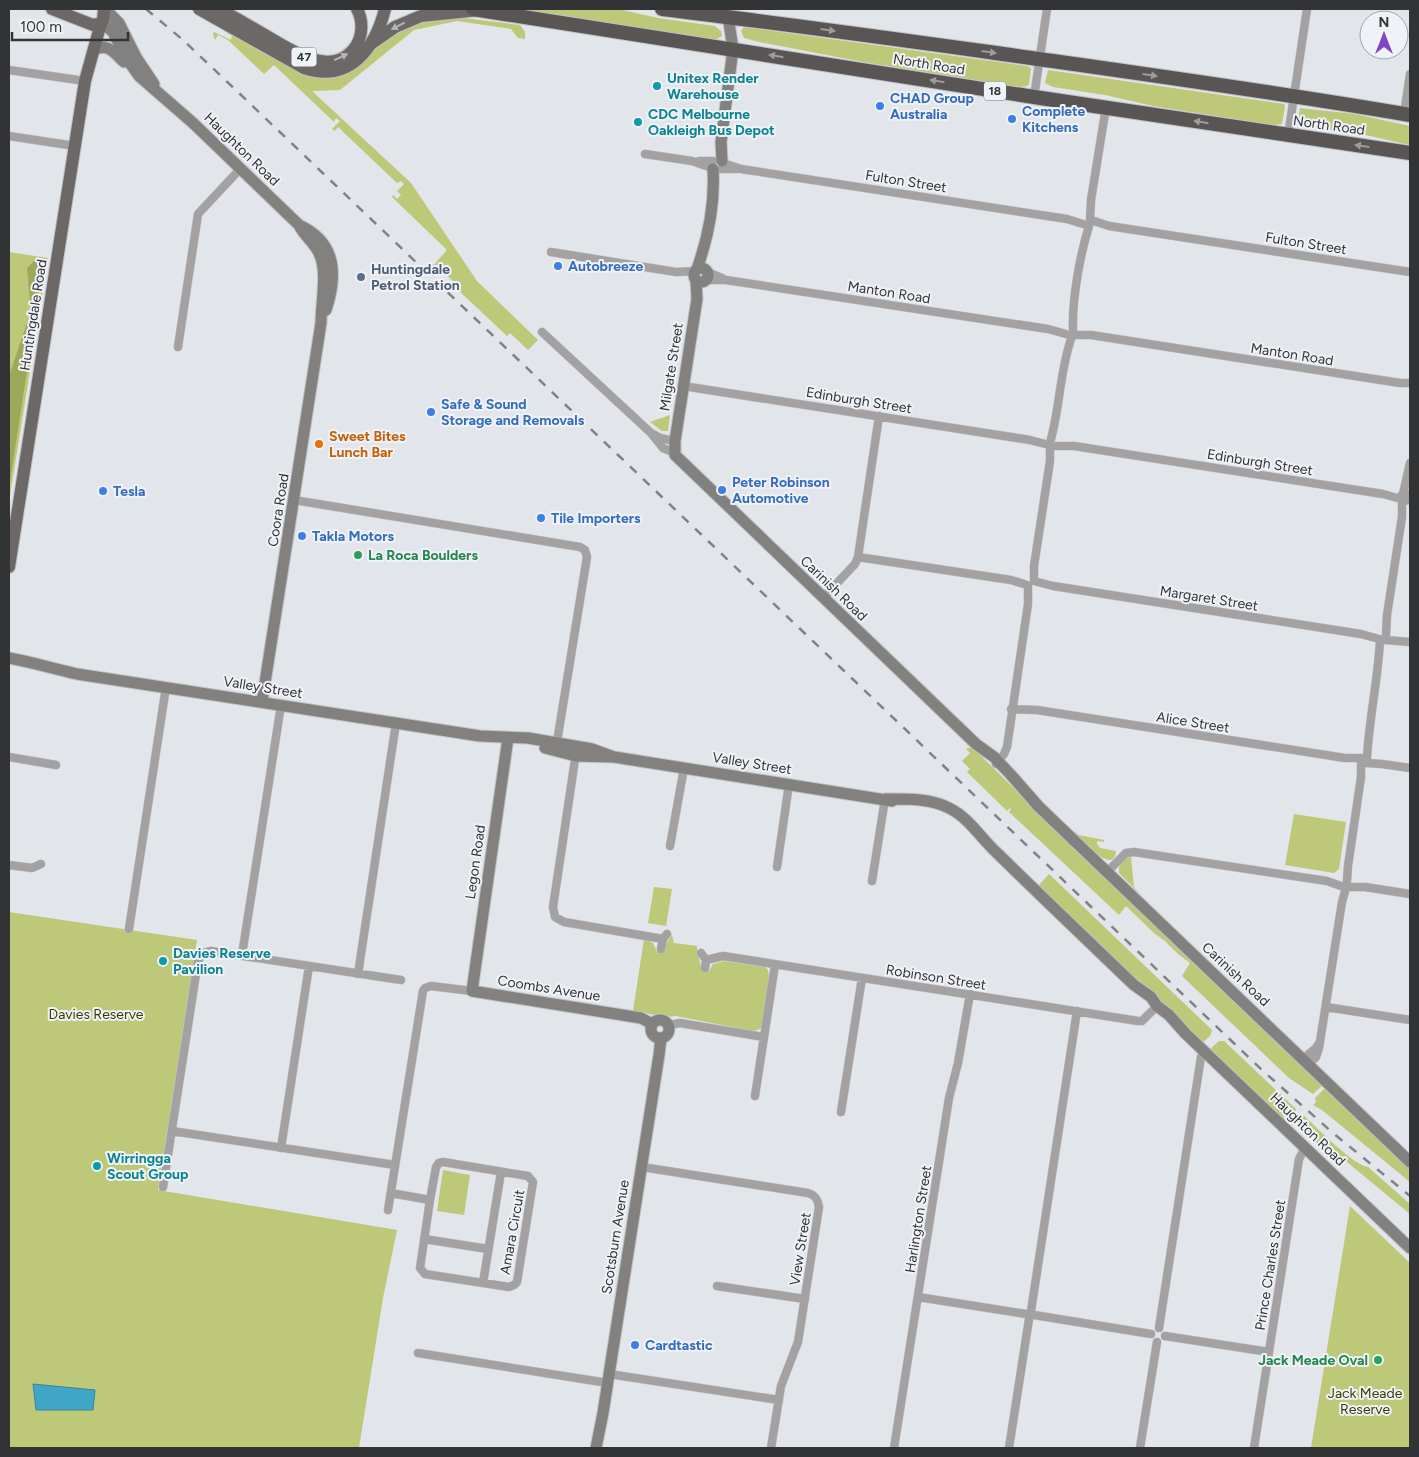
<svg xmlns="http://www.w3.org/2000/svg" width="1419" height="1457" font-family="Figtree,sans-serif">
<rect width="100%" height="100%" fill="#e2e5e9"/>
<path fill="#bdc879" d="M508 9H618L658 18 715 26 721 31 722 36 715 40Z
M448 16 520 25 525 32V39L518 38 511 29 457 21 414 30 340 90 312 91 411 183 477 281 538 340 528 350 510 333 507 336 456 288C454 277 439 271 430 264L431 263 434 265 446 251V249L392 197 393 195 397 199 401 195 397 191 404 184 401 181 397 183 338 127 335 131 332 129 340 121 336 118 334 122 274 65 264 74 228 40 218 35 215 40 213 34 214 32 231 40 232 36 227 33 229 32 299 71 380 42 417 21Z
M744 27 1027 66 1031 68 1029 84 1027 86 1020 87 863 62 759 42 744 38 741 31Z
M1048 70 1284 104 1285 106 1282 124 1274 125 1153 106 1105 95 1053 87 1045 83Z
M1300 108 1355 114 1410 126V145L1361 134 1306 126 1298 122Z
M9 252 48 258 9 502Z
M670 415 668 431H662L650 422Z
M968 748H973L1102 875 1323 1085 1313 1094 1289 1078 1182 976 1190 963 1178 954 1165 941 1155 934 1126 906 1119 915 1009 812 1011 809 1010 808 1007 811 967 772 970 769 962 761 970 753 966 749Z
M1294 814 1346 822 1339 869 1334 873 1285 865Z
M1076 831 1078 835 1104 840V842L1097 841V844L1100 848 1116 851C1114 876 1083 841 1077 835Z
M1131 857 1134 887 1142 896 1119 873C1118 864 1123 858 1131 857Z
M1049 874 1212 1030 1210 1036 1202 1043 1038 886Z
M654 887 672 889 666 926 648 923Z
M9 912 197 940 158 1190 397 1230 383 1298 359 1448H9Z
M672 935 674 943 697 946C697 954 700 962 702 970L709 971 713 964 724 961 765 967 768 970 769 977 762 1027 758 1030 752 1031 676 1016 666 1017 633 1011 644 939 653 943 657 952H665L666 944Z
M1219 1041H1224L1296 1109 1295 1113 1286 1112 1283 1115 1287 1123 1209 1050Z
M1326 1087 1375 1136H1377L1410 1168V1182L1322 1110 1313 1105 1316 1102 1315 1098Z
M1301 1113C1316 1126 1351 1164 1368 1167L1410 1204V1214L1336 1153 1316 1142 1302 1125 1298 1115Z
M443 1170 470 1175 464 1215 437 1211Z
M1350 1206 1410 1263V1448H1311Z"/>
<path fill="#9ea85a" d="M41 260 44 261 9 488V376L31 311 27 268 34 261Z"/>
<path fill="#3fa7c5" stroke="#3b849a" d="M33 1384 95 1390 93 1410H36Z"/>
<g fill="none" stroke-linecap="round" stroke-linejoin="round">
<defs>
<path id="street" d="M9 70 85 81
M1034 97 1047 9
M1404 114 1410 74
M9 136 75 146
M1288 136 1307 9
M645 154 692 161 712 168
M699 161H713
M723 163 741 169 1067 219 1083 224
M721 169H736
M1090 219 1091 200 1106 107
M1091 220 1109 226 1410 272
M551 252 676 272 696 271
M707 272 722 278
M706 280H726L1048 329 1066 334
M1073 329C1072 299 1080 255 1089 226
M542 332 651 433 663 448 675 453
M1073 335H1091L1400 383H1410
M178 347 198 214 240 169
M683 386 1030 440 1049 445
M653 434 660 438 675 441
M1051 439C1060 406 1060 369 1072 336
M1056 446H1074L1383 494 1401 499
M1401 497a4 4 0 1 1 8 0a4 4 0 1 1-8 0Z
M1403 494 1410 463
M294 500 580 547 585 550 587 557 556 748
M858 557 1011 580 1027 585
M1034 580V566L1050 461V446
M1034 581 1053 586 1361 634 1379 639
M823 598 855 564 858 557 879 416
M1386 635 1387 615 1402 517V500
M1386 640 1410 642
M1011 709 1037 710 1345 758H1361
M576 753 553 907 555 917 564 922 663 939
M9 757 56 765
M1367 758C1369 719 1378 680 1380 640
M1367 763 1382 764 1410 768
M996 764 1004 754 1007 747 1028 604V586
M670 846 684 768
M9 865 32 868 41 864
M777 867 789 784
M1106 873 1126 853 1134 852 1327 881 1341 886
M872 881 885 799
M1347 881 1348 866 1361 777V764
M1348 887H1365L1410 894
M129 929 166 687
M661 949 663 939 667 934
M701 953 706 960 705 968
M242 955 281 705
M706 960 723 956 1138 1021H1142L1157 1006
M358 974 396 723
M1326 1007 1410 1020
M669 1025 680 1023 764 1037
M1303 1059 1316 1048 1319 1043
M1309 1064 1316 1057 1319 1048 1342 902 1346 888
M755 1096 775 965
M841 1112 862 978
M172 1131 395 1165
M281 1148 309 966
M642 1167 808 1193C815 1195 818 1199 819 1207L798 1342 781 1386 771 1448
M163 1187 198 961 203 953 211 951 401 980
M391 1193 430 1200 420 1268 425 1274 509 1287 514 1285 517 1282 533 1182 528 1176 443 1162 439 1163 436 1167 430 1200
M388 1210 423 991 425 988 431 986 472 991
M424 1239 488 1249
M483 1283 501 1172
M717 1286 805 1299
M918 1297 1026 1314
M1031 1311 1077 1011
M1034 1315 1151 1334
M1159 1328 1201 1057 1206 1053
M1165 1336 1269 1352
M418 1353 608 1383
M609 1374 779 1400
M894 1448 949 1098 958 1063 970 994
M1009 1448 1029 1319
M1140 1448 1157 1342
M1254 1448 1299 1159 1305 1148"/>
<path id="secondary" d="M105 9 119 23 136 57 154 84
M101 22 113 32 125 56 139 76 193 123 299 225C336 242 338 274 326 310
M94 50C108 42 115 54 124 62
M722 161 721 142 733 49 728 16
M694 275a7 7 0 1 1 14 0a7 7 0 1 1-14 0Z
M697 269C708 238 715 202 713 169
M696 281 697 299 675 441V455L976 744 994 757 1011 775 1040 808
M9 658C32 662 54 669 77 674L480 736 528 738 592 749 614 757
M262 702 321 323C321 302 328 271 319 253 314 242 304 236 299 225
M508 738 472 991 641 1018 652 1024
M545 748 576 756 614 757 892 801
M885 799C905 799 930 798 949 808 968 817 981 838 996 852 1042 897 1088 941 1134 985L1151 997 1157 1006 1169 1015 1185 1033 1410 1248
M1036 804 1410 1162
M651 1029a9 9 0 1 1 18 0a9 9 0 1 1-18 0Z
M596 1448 603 1413 659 1055 661 1038"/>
<path id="primary" d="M52 9 93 25 101 23 103 20 104 9
M199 9 304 68C349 83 375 49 385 9
M219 9C236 18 253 28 270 38 294 52 334 79 356 46 363 35 363 20 357 9
M372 43 395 27 421 16 479 10
M9 567 85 81 101 23"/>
<path id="highway" d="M473 9 1034 97 1410 153
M662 9C771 22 880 37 989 52 1130 72 1270 91 1410 115"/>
</defs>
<use href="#street" stroke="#bfc1c5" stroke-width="9"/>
<use href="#secondary" stroke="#bfc1c5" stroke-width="13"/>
<use href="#primary" stroke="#bfc1c5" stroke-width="14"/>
<use href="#highway" stroke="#bfc1c5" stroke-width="16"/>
<use href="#street" stroke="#a3a1a1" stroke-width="8"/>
<use href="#secondary" stroke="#838080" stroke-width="11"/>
<use href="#primary" stroke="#6d6868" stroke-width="12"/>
<use href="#highway" stroke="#595555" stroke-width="14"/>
<path stroke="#818285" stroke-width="2.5" stroke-dasharray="9 9" stroke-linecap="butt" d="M146 9 183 40 240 94 1262 1070 1333 1133 1410 1196"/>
</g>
<defs><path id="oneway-solid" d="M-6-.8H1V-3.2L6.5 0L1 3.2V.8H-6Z" transform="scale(1.25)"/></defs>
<g fill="#b4b4b6">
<use href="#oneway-solid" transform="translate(398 26) rotate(153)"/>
<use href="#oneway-solid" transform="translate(341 57) rotate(-25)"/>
</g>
<g fill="#9c9c9d">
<use href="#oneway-solid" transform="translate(828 30) rotate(8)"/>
<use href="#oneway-solid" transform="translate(989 52) rotate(8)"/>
<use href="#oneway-solid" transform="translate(776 56) rotate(-171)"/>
<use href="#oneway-solid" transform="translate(1150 75) rotate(8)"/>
<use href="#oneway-solid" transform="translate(937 81) rotate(-171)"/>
<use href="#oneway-solid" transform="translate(1201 122) rotate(-171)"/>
<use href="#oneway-solid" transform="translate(1362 146) rotate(-172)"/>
</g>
<g fill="#0f9aa8" stroke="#eff2f6" stroke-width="2">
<circle cx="657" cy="86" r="5"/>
<circle cx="638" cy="122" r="5"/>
<circle cx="163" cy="961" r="5"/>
<circle cx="97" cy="1166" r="5"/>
</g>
<g fill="#3f7fe0" stroke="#eff2f6" stroke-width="2">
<circle cx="880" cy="106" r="5"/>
<circle cx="1012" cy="119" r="5"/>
<circle cx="558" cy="266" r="5"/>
<circle cx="431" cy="412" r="5"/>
<circle cx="722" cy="490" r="5"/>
<circle cx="103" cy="491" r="5"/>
<circle cx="541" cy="518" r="5"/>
<circle cx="302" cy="536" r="5"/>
<circle cx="635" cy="1345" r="5"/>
</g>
<circle fill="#5c6f8a" stroke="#eff2f6" stroke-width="2" cx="361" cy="277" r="5"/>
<circle fill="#e8710a" stroke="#eff2f6" stroke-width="2" cx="319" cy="444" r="5"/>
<g fill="#2e9e5b" stroke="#eff2f6" stroke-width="2">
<circle cx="358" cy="555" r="5"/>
<circle cx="1378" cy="1360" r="5"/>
</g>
<g text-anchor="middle" stroke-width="4" stroke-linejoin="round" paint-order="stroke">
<g fill="#eff2f6" stroke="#6b6c6f" stroke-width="1">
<rect x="291.5" y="47.5" width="25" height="19" rx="4"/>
<rect x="984" y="81.5" width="22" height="19" rx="4"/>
</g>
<g font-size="12" font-weight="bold" fill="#323335">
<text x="304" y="61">47</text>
<text x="995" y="95">18</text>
</g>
<g font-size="14" fill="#323335" stroke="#eff2f6">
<text transform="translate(929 64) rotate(9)" y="5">North Road</text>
<text transform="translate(1329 125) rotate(8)" y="5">North Road</text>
<text transform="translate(242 149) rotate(44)" y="5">Haughton Road</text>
<text transform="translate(906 181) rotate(9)" y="5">Fulton Street</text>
<text transform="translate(1306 243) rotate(9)" y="5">Fulton Street</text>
<text transform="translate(889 292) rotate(9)" y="5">Manton Road</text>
<text transform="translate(33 315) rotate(-81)" y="5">Huntingdale Road</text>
<text transform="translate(1292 354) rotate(9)" y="5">Manton Road</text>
<text transform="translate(671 367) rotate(-81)" y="5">Milgate Street</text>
<text transform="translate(859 400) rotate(9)" y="5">Edinburgh Street</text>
<text transform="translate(1260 462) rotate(9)" y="5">Edinburgh Street</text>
<text transform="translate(278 510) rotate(-81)" y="5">Coora Road</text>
<text transform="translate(834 588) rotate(44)" y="5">Carinish Road</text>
<text transform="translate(1209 598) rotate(9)" y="5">Margaret Street</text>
<text transform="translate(263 687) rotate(9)" y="5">Valley Street</text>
<text transform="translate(1193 722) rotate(9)" y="5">Alice Street</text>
<text transform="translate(752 763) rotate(9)" y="5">Valley Street</text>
<text transform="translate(475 862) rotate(-82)" y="5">Legon Road</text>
<text transform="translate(1236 974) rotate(43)" y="5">Carinish Road</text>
<text transform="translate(936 977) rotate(9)" y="5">Robinson Street</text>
<text transform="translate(549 988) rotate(9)" y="5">Coombs Avenue</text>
<text transform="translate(1308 1129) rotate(44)" y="5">Haughton Road</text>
<text transform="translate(918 1219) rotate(-81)" y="5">Harlington Street</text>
<text transform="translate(512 1232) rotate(-80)" y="5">Amara Circuit</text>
<text transform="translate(615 1237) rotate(-81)" y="5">Scotsburn Avenue</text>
<text transform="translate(800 1249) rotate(-81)" y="5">View Street</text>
<text transform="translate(1270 1265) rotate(-81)" y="5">Prince Charles Street</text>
</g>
<g font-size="14" font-weight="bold" fill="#0d838f" stroke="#eff2f6" text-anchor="start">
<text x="667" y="83">Unitex Render<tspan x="667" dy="16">Warehouse</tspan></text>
<text x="648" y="119">CDC Melbourne<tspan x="648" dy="16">Oakleigh Bus Depot</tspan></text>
<text x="173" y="958">Davies Reserve<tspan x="173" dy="16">Pavilion</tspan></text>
<text x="107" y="1163">Wirringga<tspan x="107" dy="16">Scout Group</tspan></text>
</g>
<g font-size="14" font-weight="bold" fill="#366cbe" stroke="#eff2f6" text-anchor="start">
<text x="890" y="103">CHAD Group<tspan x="890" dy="16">Australia</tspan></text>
<text x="1022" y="116">Complete<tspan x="1022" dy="16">Kitchens</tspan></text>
<text x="568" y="271">Autobreeze</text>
<text x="441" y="409">Safe &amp; Sound<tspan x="441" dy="16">Storage and Removals</tspan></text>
<text x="732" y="487">Peter Robinson<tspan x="732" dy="16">Automotive</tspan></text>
<text x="113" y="496">Tesla</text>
<text x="551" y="523">Tile Importers</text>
<text x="312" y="541">Takla Motors</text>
<text x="645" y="1350">Cardtastic</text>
</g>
<g font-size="14" font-weight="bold" fill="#4e5e75" stroke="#eff2f6" text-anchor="start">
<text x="371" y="274">Huntingdale<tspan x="371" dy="16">Petrol Station</tspan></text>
</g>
<g font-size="14" font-weight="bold" fill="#c56008" stroke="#eff2f6" text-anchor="start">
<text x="329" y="441">Sweet Bites<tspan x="329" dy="16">Lunch Bar</tspan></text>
</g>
<g font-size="14" font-weight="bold" fill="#27864d" stroke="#eff2f6" text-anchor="start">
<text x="368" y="560">La Roca Boulders</text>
<text x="1368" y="1365" text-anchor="end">Jack Meade Oval</text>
</g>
<g font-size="14" fill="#373d00" stroke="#eff2f6">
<text x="96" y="1019">Davies Reserve</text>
<text x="1365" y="1398">Jack Meade<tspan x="1365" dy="16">Reserve</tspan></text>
</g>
</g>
<rect width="1419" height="1457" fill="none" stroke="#323335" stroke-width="20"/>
<g transform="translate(1384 35)"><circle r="24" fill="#eff2f6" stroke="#a3a6a9"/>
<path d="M0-4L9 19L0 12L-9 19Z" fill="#8048bf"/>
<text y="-8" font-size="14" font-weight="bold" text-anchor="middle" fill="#323335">N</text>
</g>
<path d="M12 32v8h116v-8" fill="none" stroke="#323335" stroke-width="2.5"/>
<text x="20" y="32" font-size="15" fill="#323335" stroke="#eff2f6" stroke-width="4" paint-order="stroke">100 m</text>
</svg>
